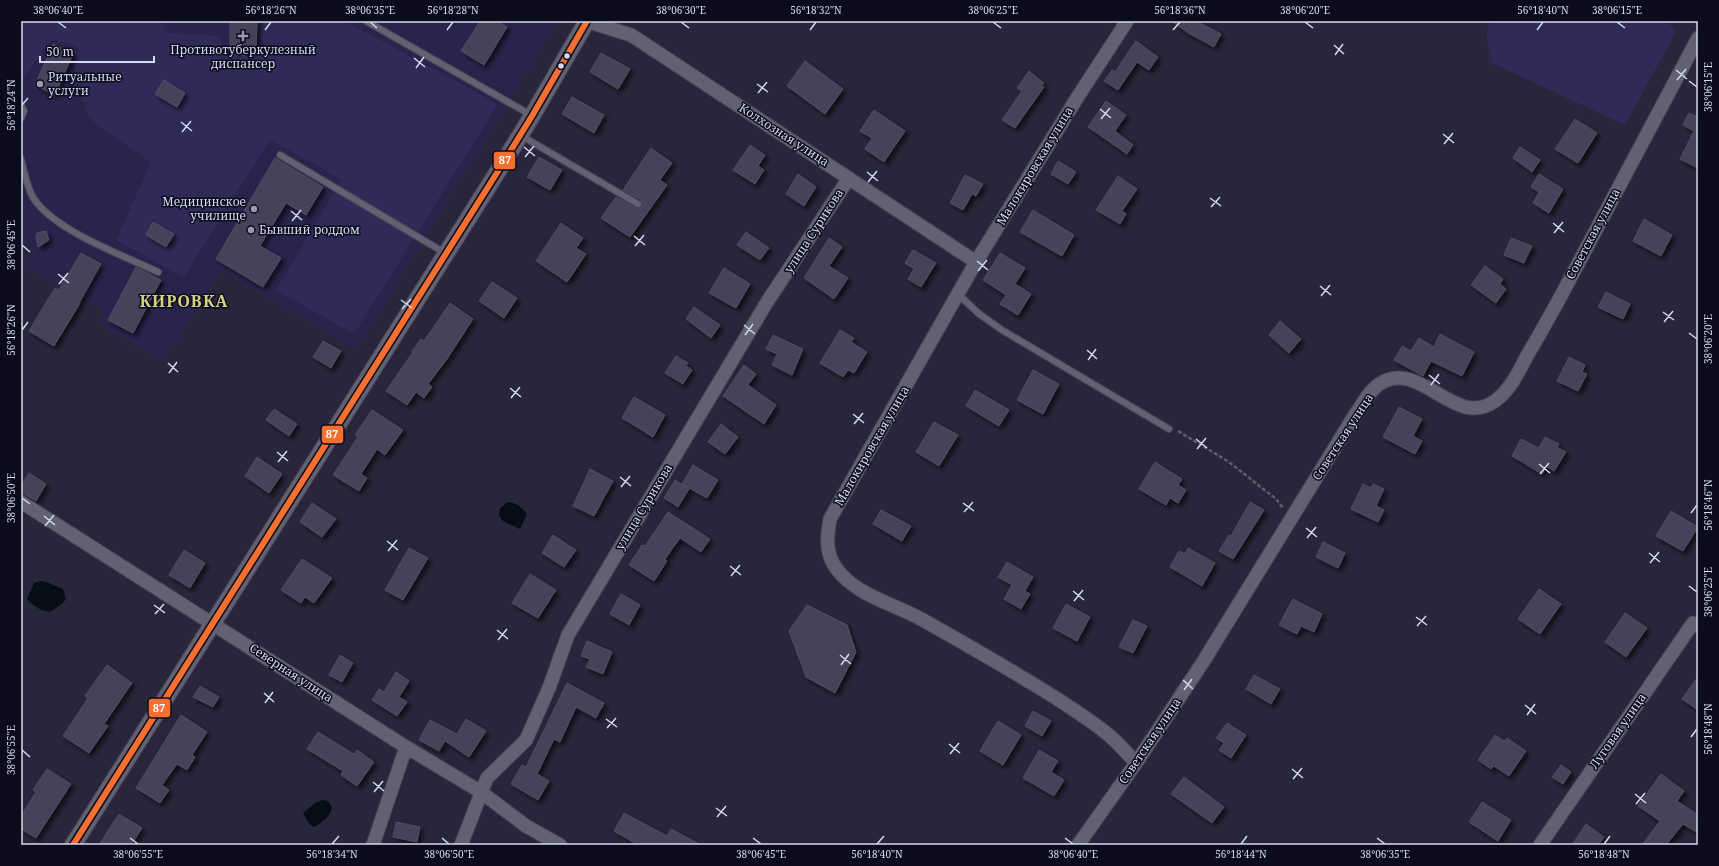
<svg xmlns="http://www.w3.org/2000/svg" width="1719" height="866" font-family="'Noto Serif',serif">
<defs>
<filter id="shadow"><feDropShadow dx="3.5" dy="3.5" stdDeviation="2" flood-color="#0009"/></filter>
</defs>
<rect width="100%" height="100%" fill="#28263a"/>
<path fill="#29244c" d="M21 21H550L556 25 357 350 221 271 164 362 99 324 105 311 24 267 32 245 21 242Z"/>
<path fill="#302a58" d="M21 21H164L165 33 221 36 223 53 260 54 263 21H345L498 104 354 334 276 290 342 180 270 139 184 277 116 240 151 163 89 118 74 74 79 48 52 39 21 81Z
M1490 21H1667L1676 32 1625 125 1492 63 1486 35Z"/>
<path fill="#050e16" d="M508 502C516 503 522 507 527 514L520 529 503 521 499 515 500 508Z
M41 581 46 582 63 589 66 599 62 604 50 612C40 611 34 606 27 599L34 583Z
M322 800 328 801 332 807C331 816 322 823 314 827L309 824 303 813 315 803Z"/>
<path fill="#45425a" stroke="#4e4e5e" filter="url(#shadow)" d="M230 21H257L256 48 230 47Z
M480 21H498L507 27 484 65 461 51Z
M1171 21H1196L1221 34 1214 47 1190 34Z
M1136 41 1158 57 1149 70 1137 62 1118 90 1104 81 1112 70 1115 72Z
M53 44 73 54 55 95 35 85Z
M601 53 630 69 618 89 590 72Z
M805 61 843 89 825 114 787 86Z
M1029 71 1044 83 1042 85 1044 87 1015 128 1002 120 1022 91 1017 88Z
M164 80 185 93 177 107 155 94Z
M572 97 604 115 594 133 562 114Z
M1106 101 1126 115 1115 131 1133 145 1127 154 1088 127Z
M874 110 905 131 884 162 865 149 872 138 860 131Z
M1689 113 1698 117V168L1680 159 1694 131 1683 125Z
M1575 119 1597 133 1578 163 1555 149Z
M750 145 765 155 758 166 764 170 755 184 733 170Z
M1520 147 1540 160 1532 172 1513 158Z
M651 148 672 163 660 180 667 185 630 237 601 218 616 197 636 208 642 207V204L641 200 623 190Z
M539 157 562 170 550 190 527 177Z
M275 158 323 187 306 215 286 203 260 246 281 258 263 287 216 259Z
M1058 161 1076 172 1068 184 1051 174Z
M798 174 816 187 804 206 786 194Z
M1539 174 1563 189 1549 213 1533 203 1539 192 1531 187Z
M965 175 983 184 976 196 972 194 963 210 950 203Z
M1118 176 1137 189 1122 211 1126 214 1120 224 1096 210Z
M1033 210 1074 235 1062 256 1020 232Z
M1644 219 1672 235 1661 256 1633 241Z
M153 222 174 234 166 247 146 235Z
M561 223 583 238 576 248 586 254 567 282 536 261Z
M46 231 49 240 38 247 36 238 37 233Z
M746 232 769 248 760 260 737 245Z
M829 238 842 247 829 266 848 278 834 299 804 278Z
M1511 238 1532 246 1524 263 1504 255Z
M913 250 936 263 921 287 908 279 914 269 905 263Z
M81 253 101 264 79 303H80L54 346 29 331 55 288 59 290Z
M1000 253 1025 268 1015 284 1031 294 1018 315 1000 304 1006 295 983 280Z
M1485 266 1503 279 1500 284 1506 289 1496 303 1471 285Z
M136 267 161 280 133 333 108 320Z
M724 268 750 284 736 308 709 293Z
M492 282 517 298 504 318 479 301Z
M1606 292 1630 304 1623 319 1598 307Z
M450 303 473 319 447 359 428 384 432 387 424 398 416 392 407 405 386 391 413 352 412 351 421 339 424 341Z
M694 307 720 325 711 338 686 319Z
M1280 321 1301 339 1289 353 1269 335Z
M840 330 854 338 851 342 867 352 854 373 848 370 843 377 820 363Z
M1440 334 1474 352 1462 376 1431 361 1423 376 1394 360 1402 346 1411 351 1419 338 1434 347Z
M773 335 803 349 792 375 772 365 777 354 766 349Z
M323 341 341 351 331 368 313 357Z
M676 356 688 363 686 366 692 370 683 384 665 373Z
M1569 357 1585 365 1582 372 1587 374 1578 391 1557 381Z
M744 365 756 374 748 385 776 405 764 424 723 396Z
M1033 370 1059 384 1043 414 1017 400Z
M975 390 1009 410 999 426 966 406Z
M634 397 665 415 653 437 622 418Z
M1399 407 1422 419 1413 436 1422 441 1415 454 1383 437Z
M274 409 297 424 289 436 266 420Z
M372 410 403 430 385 455 377 449 361 474 367 478 359 491 333 475 358 437 355 435Z
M934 422 958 435 939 466 916 452Z
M721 424 738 437 725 454 708 442Z
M1545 437 1559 444 1557 447 1566 452 1554 471 1546 466 1542 474 1512 456 1521 439 1539 448Z
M257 457 282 474 269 493 245 476Z
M1155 462 1182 479 1178 485 1186 490 1178 503 1170 498 1166 505 1139 489Z
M693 465 718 480 707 498 682 484Z
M590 469 613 481 594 516 573 506Z
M29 473 46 484 36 501 21 492V486Z
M675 480 689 489 678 507 664 498Z
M1363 484 1371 488 1373 484 1384 489 1376 506 1384 510 1378 522 1351 509Z
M1250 502 1264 510 1233 559 1219 551 1229 535 1231 536Z
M312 503 336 519 322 537 300 522Z
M881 510 911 526 902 541 873 524Z
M1671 511 1698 527 1683 551 1656 536Z
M668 512 710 539 701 552 680 538 665 559 667 561 654 581 629 565 642 545 645 546Z
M553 535 576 550 564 567 542 553Z
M1323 542 1345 553 1338 568 1316 557Z
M409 548 428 558 403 600 385 590Z
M1188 548 1215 563 1202 586 1170 567 1179 551 1185 554Z
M184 550 205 563 190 588 169 575Z
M302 559 332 578 314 603 305 597 301 603 281 590Z
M1007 562 1033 577 1025 591 1030 594 1021 609 1004 599 1012 585 998 577Z
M530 574 556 590 538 618 512 603Z
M1539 589 1561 604 1540 634 1518 619Z
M621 594 640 605 629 625 610 614Z
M1293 599 1322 614 1314 632 1301 626 1297 634 1279 625Z
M1066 604 1090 617 1077 641 1053 628Z
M807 605 847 625 856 652 835 693 806 677 789 631Z
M1625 613 1647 628 1626 657 1605 642Z
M1133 620 1147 626 1133 653 1119 647Z
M587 641 612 652 603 674 586 667 590 659 581 656Z
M340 655 353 663 342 682 329 675Z
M107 665 132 683 104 724 108 726 89 753 63 736 88 698 85 696Z
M396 672 409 681 399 697 407 702 397 716 372 700 379 689 384 692Z
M1254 675 1280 689 1271 704 1246 689Z
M1698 677V710L1682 699Z
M567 683 604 703 596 718 576 707 560 742 554 739 537 774 549 781 538 800 511 784 522 765 526 767Z
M200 686 219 697 213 707 193 697Z
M1033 711 1051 721 1042 736 1025 726Z
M181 715 207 732 192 755 195 757 187 770 177 764 162 785 169 790 160 803 136 788Z
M466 719 486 731 469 757 445 741 439 751 419 740 430 720 457 734Z
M998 721 1021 735 1003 765 980 751Z
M1227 723 1246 735 1231 758 1219 750 1224 743 1216 738Z
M318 732 354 754 357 750 374 762 357 786 341 775 343 771 307 749Z
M1495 735 1504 741 1507 738 1526 751 1509 776 1494 766 1491 769 1478 760Z
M1039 750 1058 761 1051 772 1064 780 1054 796 1023 778Z
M1561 765 1571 772 1563 784 1552 777Z
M47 769 71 784 36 838 21 829V816L36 792 33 790Z
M1661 774 1684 791 1677 801 1698 815V833L1683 824 1666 845H1642L1660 821 1638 806Z
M1184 777 1224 807 1212 823 1171 794Z
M1482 802 1511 820 1498 841 1469 822Z
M624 813 667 836 671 829 701 845H638L614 831Z
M119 814 142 828 131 845H99Z
M396 822 420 827 417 842 393 837Z
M1586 824 1604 837 1598 845H1572Z"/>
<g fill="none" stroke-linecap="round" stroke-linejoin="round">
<defs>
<path id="service" d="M366 21 531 115
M21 105 24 111 21 118
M520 135 638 204
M280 155 445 253
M21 159C24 172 27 188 34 199 56 231 122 255 158 272
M958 294 978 313 1002 330 1169 429"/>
<path id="minor" d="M586 21 631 35 976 262
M1127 21 1077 98 976 262 830 519C827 536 825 553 836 568 856 596 895 604 923 620 969 646 1015 672 1059 700 1077 712 1095 723 1111 737 1120 745 1128 754 1136 763
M21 502 406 747 481 792 526 826 560 845
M373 845 406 747
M461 845 487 778 526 740 549 688 568 635 767 302 849 178
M1078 845 1136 763 1203 662 1353 418C1361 407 1369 390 1381 383 1421 359 1455 430 1495 401 1511 389 1519 371 1528 354 1540 334 1551 314 1562 294 1607 208 1653 123 1698 38
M1540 845 1693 623 1698 626"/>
<path id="tertiary" d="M73 845 500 168 532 116 587 21"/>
</defs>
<use href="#service" stroke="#464456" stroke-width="8"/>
<use href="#minor" stroke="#464456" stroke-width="15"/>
<use href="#tertiary" stroke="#464456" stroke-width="18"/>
<path stroke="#5e5d6c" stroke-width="2.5" stroke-dasharray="4 2" stroke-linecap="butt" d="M1178 431 1229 462 1276 499 1283 508"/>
<use href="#service" stroke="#626171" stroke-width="6"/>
<use href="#minor" stroke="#626171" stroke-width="13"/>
<use href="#tertiary" stroke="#626171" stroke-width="16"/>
<defs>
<path id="bus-1" d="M73 845 500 168 532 116 587 21"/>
</defs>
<use href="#bus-1" stroke="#0c0b1b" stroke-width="9"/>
<use href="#bus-1" stroke="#f46f30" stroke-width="6"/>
</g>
<path fill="none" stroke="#d7d7f0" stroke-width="1.5" d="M58 22 66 28M370 22 377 28M681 22 689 28M993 22 1001 28M1305 22 1313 28M1617 22 1625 28M265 30 271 22M447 30 453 22M810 30 816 22M1173 30 1180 22M1537 30 1543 22M1334 45 1344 54M1335 55 1343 44M414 58 425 67M416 68 424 57M1676 70 1687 79M1677 80 1686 69M1689 81 1697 87M757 84 768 92M758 93 767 82M22 105 28 98M1100 109 1111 118M1101 119 1110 108M181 122 192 131M182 132 191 121M1443 134 1454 143M1444 144 1453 133M524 147 535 156M525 157 534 146M867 172 878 181M868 182 877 171M1210 198 1221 206M1211 207 1220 197M291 211 302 220M292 221 301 210M1553 223 1564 232M1554 233 1563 222M634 236 645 245M22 245 30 252M635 246 644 235M977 261 988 270M978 271 987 260M58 274 69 283M59 284 68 273M1320 286 1331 295M1321 296 1330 285M401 300 412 308M402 309 411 299M1663 312 1674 320M1664 322 1673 311M744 325 755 334M22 330 28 322M1689 333 1697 339M745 335 753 324M1087 350 1097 359M1088 360 1096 349M168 363 178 372M169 373 177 362M1429 375 1440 384M1431 385 1439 374M510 388 521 397M511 398 520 387M853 414 864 423M854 424 863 413M1196 439 1207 448M1197 449 1206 438M277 452 288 461M278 462 287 451M1539 464 1550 473M1540 474 1549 463M620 477 631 486M621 487 630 476M22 498 30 504M963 503 974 511M964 512 973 502M1691 513 1697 505M44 516 55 525M45 526 54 515M1306 528 1317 537M1307 538 1316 527M387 541 398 550M388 551 397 540M1649 553 1660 562M1650 563 1659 552M730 566 741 575M731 576 740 565M1689 586 1697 592M1073 591 1084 600M1074 601 1083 590M154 605 165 613M155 614 164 604M1416 617 1427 625M1417 626 1426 616M497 630 508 639M498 640 507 629M840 655 851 664M841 665 849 654M1183 680 1193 689M1184 690 1192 679M264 693 274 702M265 703 273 692M1525 705 1536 714M1527 715 1535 704M606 719 617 727M607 728 616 718M1691 737 1697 729M949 744 960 753M22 750 30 757M950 754 959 743M1292 769 1303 778M1293 779 1302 768M373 782 384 791M374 792 383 781M1635 794 1646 803M1636 804 1645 793M716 808 727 816M717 817 726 806M130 838 138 844M442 838 449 844M753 838 761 844M1065 838 1073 844M1377 838 1385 844M332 844 339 836M877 844 884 836M1241 844 1247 836M1604 844 1610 836"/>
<g fill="#9a99b0" stroke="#0c0b1b" stroke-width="1.5">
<path d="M241 30h4v4h4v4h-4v4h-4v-4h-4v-4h4z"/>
<circle cx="40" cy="84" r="4"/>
<circle cx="254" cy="209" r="4"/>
<circle cx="251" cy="230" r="4"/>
</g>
<g fill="#d7d7f0" stroke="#0c0b1b" stroke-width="1.5">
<circle cx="567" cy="56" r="3.5"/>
<circle cx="561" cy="66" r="3.5"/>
</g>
<g text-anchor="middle" stroke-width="3" stroke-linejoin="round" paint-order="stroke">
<g font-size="12" fill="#d7d7f0" stroke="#0c0b1b" text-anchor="start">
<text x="243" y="54" text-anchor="middle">Противотуберкулезный<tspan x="243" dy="14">диспансер</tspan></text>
<text x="48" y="81">Ритуальные<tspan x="48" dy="14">услуги</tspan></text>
<text x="246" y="206" text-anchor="end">Медицинское<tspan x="246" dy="14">училище</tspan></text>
<text x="259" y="234">Бывший роддом</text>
</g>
<g font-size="12" fill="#d7d7f0" stroke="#0c0b1b">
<text transform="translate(784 135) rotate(33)" y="4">Колхозная улица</text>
<text transform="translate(1035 166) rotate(-59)" y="4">Малокировская улица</text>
<text transform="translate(814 231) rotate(-57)" y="4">улица Сурикова</text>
<text transform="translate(1593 234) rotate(-62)" y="4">Советская улица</text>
<text transform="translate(1343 437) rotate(-57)" y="4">Советская улица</text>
<text transform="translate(872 446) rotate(-60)" y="4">Малокировская улица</text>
<text transform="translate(644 507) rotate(-59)" y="4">улица Сурикова</text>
<text transform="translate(291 673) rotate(33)" y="4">Северная улица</text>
<text transform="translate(1618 731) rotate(-55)" y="4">Луговая улица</text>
<text transform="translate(1150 741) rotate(-56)" y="4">Советская улица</text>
</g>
<g font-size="16" font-weight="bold" letter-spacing="1" fill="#d5d183" stroke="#0c0b1b">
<text x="184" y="307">КИРОВКА</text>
</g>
</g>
<g stroke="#0c0b1b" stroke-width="1.5">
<rect x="493" y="151" width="23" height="19" rx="4" fill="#f46f30"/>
<rect x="321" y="425" width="23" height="19" rx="4" fill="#f46f30"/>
<rect x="148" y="698" width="23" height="20" rx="4" fill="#f46f30"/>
</g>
<g font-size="11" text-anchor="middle" font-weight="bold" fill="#fff">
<text x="505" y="164">87</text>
<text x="332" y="438">87</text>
<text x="159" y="712">87</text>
</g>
<rect width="1719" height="866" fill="none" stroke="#0c0b1b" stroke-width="44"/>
<path d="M40 56v6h114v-6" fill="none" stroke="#d7d7f0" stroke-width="2"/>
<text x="46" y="56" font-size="12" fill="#d7d7f0" stroke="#0c0b1b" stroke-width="3" paint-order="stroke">50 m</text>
<rect x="22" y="22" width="1675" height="822" fill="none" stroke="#d7d7f0" stroke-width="1.5"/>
<g font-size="10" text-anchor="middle" fill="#d7d7f0">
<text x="58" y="14">38°06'40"E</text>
<text x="271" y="14">56°18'26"N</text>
<text x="370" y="14">38°06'35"E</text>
<text x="453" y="14">56°18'28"N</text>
<text x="681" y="14">38°06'30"E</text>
<text x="816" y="14">56°18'32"N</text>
<text x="993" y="14">38°06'25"E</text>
<text x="1180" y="14">56°18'36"N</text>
<text x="1305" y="14">38°06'20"E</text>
<text x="1543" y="14">56°18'40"N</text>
<text x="1617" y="14">38°06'15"E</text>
<text transform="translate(1708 87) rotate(-90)" y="4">38°06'15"E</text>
<text transform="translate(11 105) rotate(-90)" y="4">56°18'24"N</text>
<text transform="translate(11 245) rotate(-90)" y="4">38°06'45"E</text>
<text transform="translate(11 330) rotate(-90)" y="4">56°18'26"N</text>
<text transform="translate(1708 339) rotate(-90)" y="4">38°06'20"E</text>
<text transform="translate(11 498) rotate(-90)" y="4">38°06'50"E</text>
<text transform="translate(1708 505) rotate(-90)" y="4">56°18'46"N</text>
<text transform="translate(1708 592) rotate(-90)" y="4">38°06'25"E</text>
<text transform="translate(1708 729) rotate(-90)" y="4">56°18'48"N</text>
<text transform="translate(11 750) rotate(-90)" y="4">38°06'55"E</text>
<text x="138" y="858">38°06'55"E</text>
<text x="332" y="858">56°18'34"N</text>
<text x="449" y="858">38°06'50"E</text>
<text x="761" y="858">38°06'45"E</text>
<text x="877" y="858">56°18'40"N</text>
<text x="1073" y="858">38°06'40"E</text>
<text x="1241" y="858">56°18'44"N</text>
<text x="1385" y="858">38°06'35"E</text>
<text x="1604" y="858">56°18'48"N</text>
</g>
</svg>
